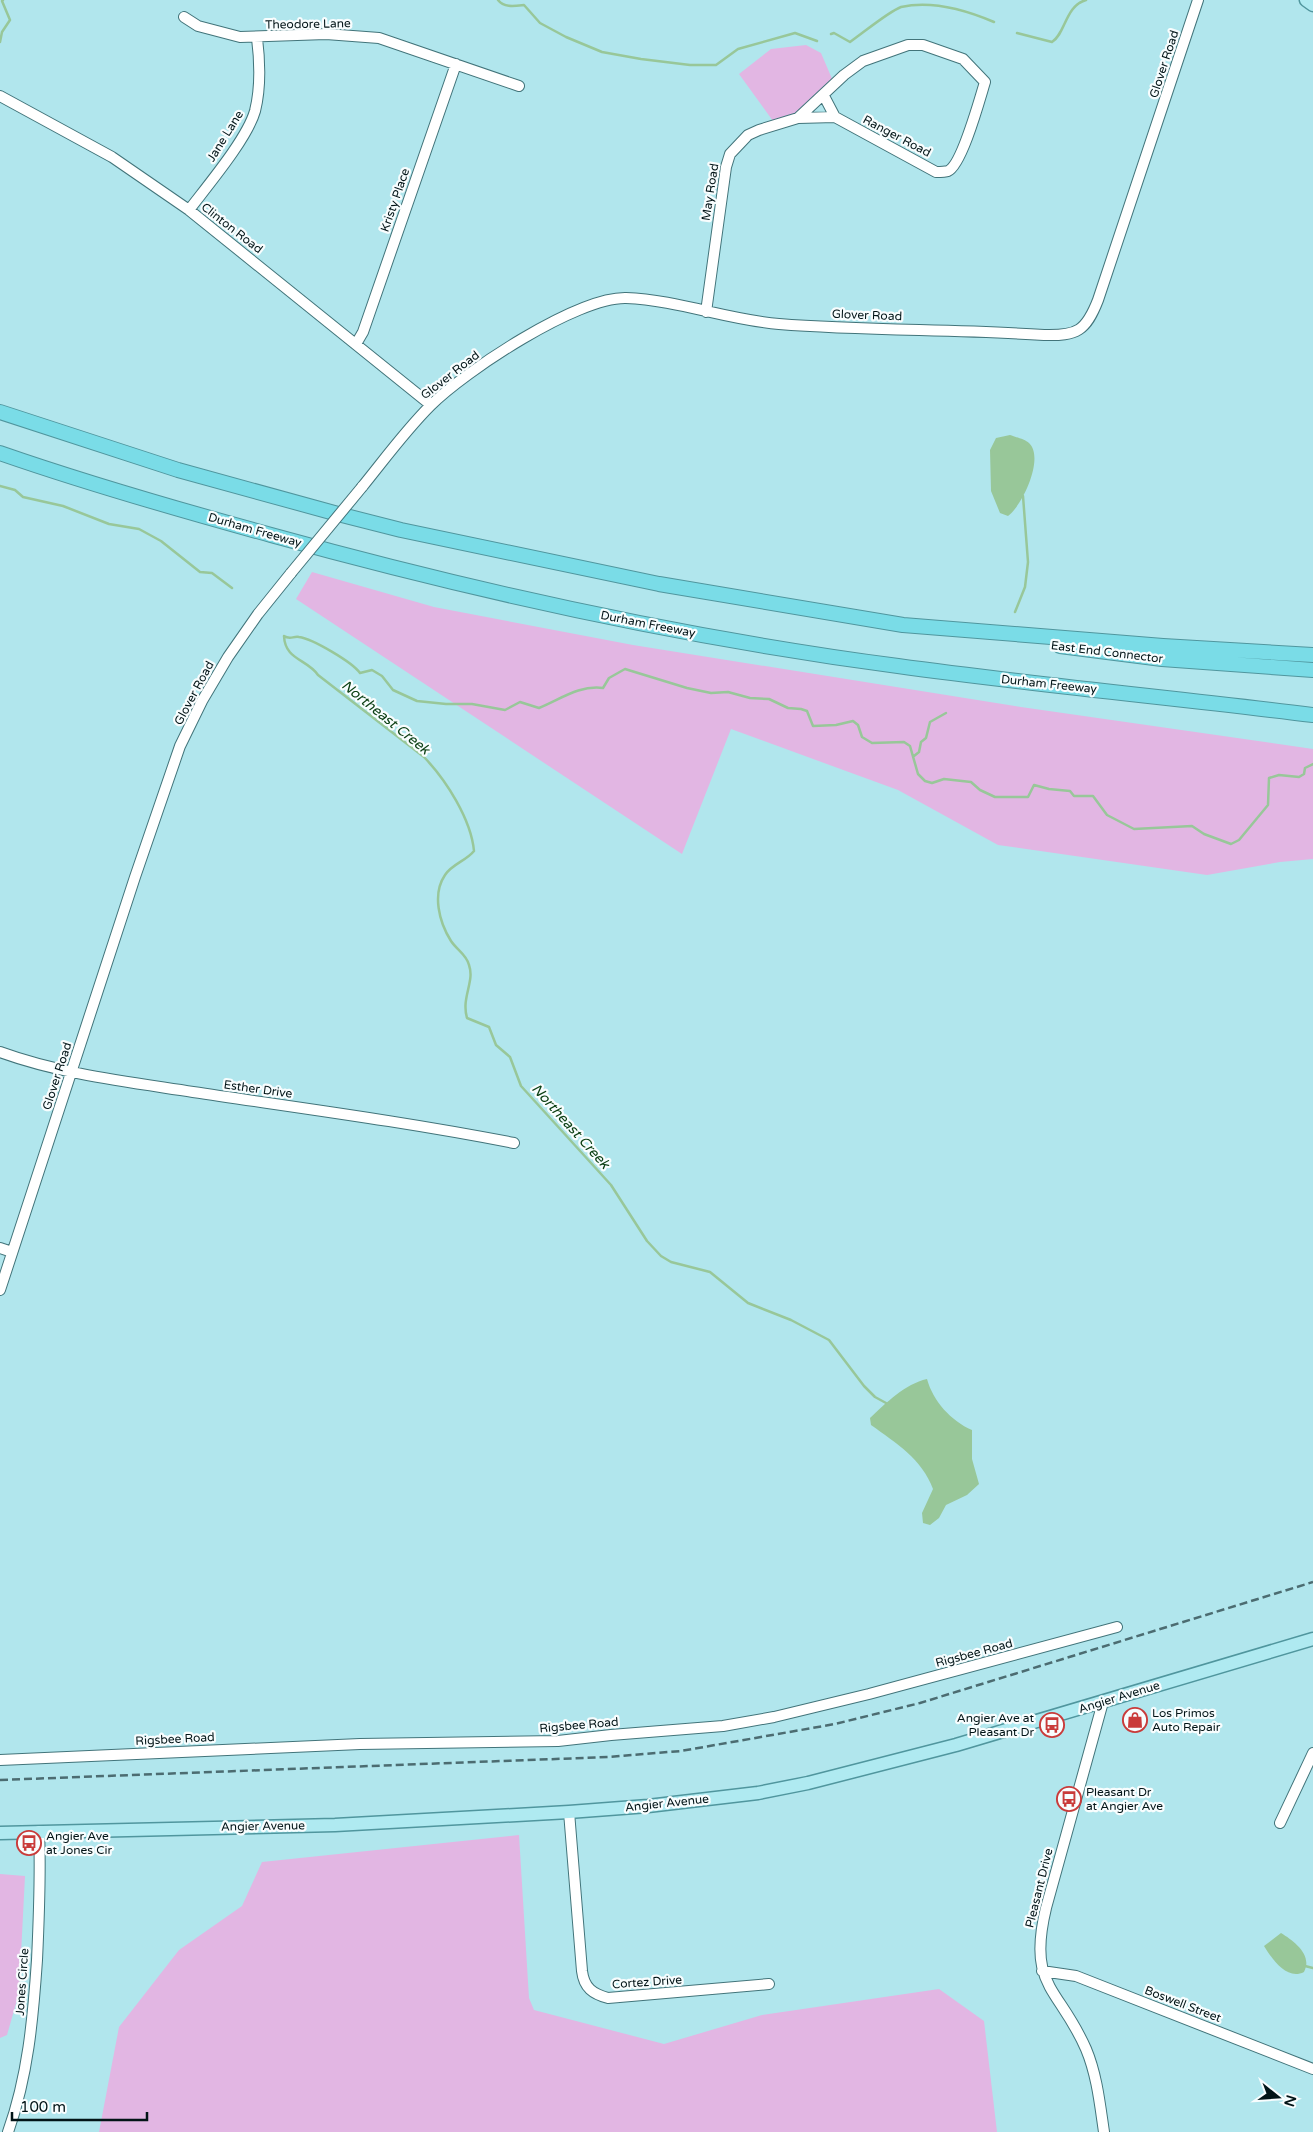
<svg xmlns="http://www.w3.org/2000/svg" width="1313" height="2132" font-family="'Varela Round',sans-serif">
<rect width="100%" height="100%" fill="#b1e6ed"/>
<path fill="#e2b6e3" d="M806 45 821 53 833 81 793 115 773 121 739 74 771 49Z
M312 572 434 607 633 645 1021 707 1313 749V859L1280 862 1207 875 998 845 898 790 731 729 682 854 296 599Z
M519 1835 529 1998 534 2010 664 2044 762 2015 939 1989 984 2021 997 2132H99L119 2027 179 1950 242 1906 262 1862Z
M0 1874 25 1876 19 1993 7 2035 0 2038Z"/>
<path fill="#98c799" d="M1010 435C1015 437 1025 439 1029 443 1045 458 1022 506 1008 516L1000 513 991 491 990 450 996 438Z
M927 1379C933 1401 951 1421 972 1430V1459L979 1484 967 1495 946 1505 939 1518 930 1525 923 1523 922 1513 933 1489C922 1459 896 1443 871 1425L870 1418C886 1403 905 1384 927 1379Z
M1281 1933C1294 1941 1313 1955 1304 1972 1287 1981 1272 1959 1264 1946Z"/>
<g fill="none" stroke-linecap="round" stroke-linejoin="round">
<path stroke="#98c799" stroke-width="2.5" d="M498 0C504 8 515 6 524 5L540 23 566 37 602 52 641 59 690 65H716L738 49 795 33 817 41
M1017 33 1052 42C1066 33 1065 6 1086 0
M831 34 834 33 850 42C863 33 888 12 901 7 932 0 966 10 994 22
M0 42 2 32 10 20 2 1 3 0
M0 486 15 490 23 497 63 506 109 524 139 529 161 541 200 572 212 573 232 588
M1015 612 1025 587 1028 562 1023 496
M914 756 919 752 921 742 926 738 930 722 946 713
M886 1403 875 1397 864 1386 829 1340 791 1320 748 1303 710 1272 671 1262 661 1256 647 1241 611 1185 521 1086 510 1057 496 1045 489 1027 467 1018C461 997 475 982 469 965 467 955 456 949 451 941 439 922 432 894 445 875 452 864 466 861 474 851 471 819 446 780 424 757L318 675C307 659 285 660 284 636 290 640 293 636 299 637 313 639 352 662 360 673L372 670 382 676 393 690 417 701 446 704H472L505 710 520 702 539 708C561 699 579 685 603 688L609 678 625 669 687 688 711 693 728 692 750 698 769 699 788 708 801 709 807 711 813 726 836 725 853 721 858 725 862 737 872 743 904 742 910 746 918 774 925 781 932 783 944 779 971 782 980 790 995 797H1028L1034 785 1049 789 1070 791 1074 796H1093L1107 815 1134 829 1192 826 1204 834 1231 844 1239 840 1268 805 1269 778 1279 775 1299 777 1304 774 1305 768 1313 764
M1305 1966 1313 1968"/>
<defs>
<path id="minor" d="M184 17 198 26 240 37 326 34 379 38 519 86
M0 96 112 157 189 210 431 405
M824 96 835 117
M189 210C208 185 247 139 255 111 261 87 260 62 257 38
M706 312 726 167 730 154 748 135 759 130 798 118 844 75 863 61 908 45H923L963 59 985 82C980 98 962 165 948 171 945 172 939 172 936 172L835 117 798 118
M356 344 363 332 456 64
M362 487C384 460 405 431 430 406 465 371 577 297 626 298 678 300 728 320 779 324 867 331 956 329 1044 335 1077 336 1086 331 1098 300L1198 0
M0 1052C60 1074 129 1082 193 1092 300 1108 407 1122 514 1143
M0 1248 12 1252
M0 1290 135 877 180 746 202 701 228 657 258 614 291 573
M1103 1702 1046 1908C1027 1987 1059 1987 1086 2049 1097 2075 1100 2105 1104 2132
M0 1760 360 1744 558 1741 611 1735 723 1726 774 1717 869 1694 1117 1627
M569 1812 582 1971C584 1988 593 1994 608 1998L769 1984
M1280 1823 1313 1753
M1042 1971 1076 1976 1313 2069
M8 2132C28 2076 33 2019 37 1960 39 1917 41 1874 39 1831"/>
<path id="major" d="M1306 0 1313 5
M0 1833 335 1825 569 1812 648 1806 758 1793 808 1783 956 1745 1313 1639"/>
<path id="highway" d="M0 412 178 470 338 514 401 530 659 584 903 625 1163 646 1313 655
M0 453C89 484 180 510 271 535 477 592 686 638 898 666 1036 685 1175 698 1313 715
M1060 646 1162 659 1313 670"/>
</defs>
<use href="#minor" stroke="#42747a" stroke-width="12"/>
<use href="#major" stroke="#50969e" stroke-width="15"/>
<use href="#highway" stroke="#50969e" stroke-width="16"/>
<use href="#minor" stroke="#fff" stroke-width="10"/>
<use href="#major" stroke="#afeaf1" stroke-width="12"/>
<use href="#highway" stroke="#7adce7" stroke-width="14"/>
<path stroke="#4c6c71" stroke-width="2.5" stroke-dasharray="8 4" stroke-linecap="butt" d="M0 1780 608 1757 681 1751 835 1724 920 1703 1313 1582"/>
<defs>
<path id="minor-bridge" d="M291 573 362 487"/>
</defs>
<use href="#minor-bridge" stroke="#42747a" stroke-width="12" stroke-linecap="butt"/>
<use href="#minor-bridge" stroke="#fff" stroke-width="10"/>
</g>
<defs>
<symbol id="shop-ring" viewBox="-11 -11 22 22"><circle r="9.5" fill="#f8fdfe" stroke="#c93b3a" stroke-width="1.5"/><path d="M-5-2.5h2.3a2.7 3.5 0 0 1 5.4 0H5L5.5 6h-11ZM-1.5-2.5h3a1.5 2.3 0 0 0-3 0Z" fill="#c93b3a"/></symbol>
<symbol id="bus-ring" viewBox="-11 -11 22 22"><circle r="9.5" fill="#f8fdfe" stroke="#c93b3a" stroke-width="1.5"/><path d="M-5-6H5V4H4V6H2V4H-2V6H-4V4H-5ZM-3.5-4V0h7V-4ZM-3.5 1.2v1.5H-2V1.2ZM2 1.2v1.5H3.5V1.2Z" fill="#c93b3a"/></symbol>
</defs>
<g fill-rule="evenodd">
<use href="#shop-ring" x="1121" y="1706" width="28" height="28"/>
<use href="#bus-ring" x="1038" y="1711" width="28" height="28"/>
<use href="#bus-ring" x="1055" y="1785" width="28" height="28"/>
<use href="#bus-ring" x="15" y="1829" width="28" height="28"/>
</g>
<g text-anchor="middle" stroke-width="4.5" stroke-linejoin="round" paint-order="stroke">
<g font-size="12" fill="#021417" stroke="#f8fdfe">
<text transform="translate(308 24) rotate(-1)" y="4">Theodore Lane</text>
<text transform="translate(1164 64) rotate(-72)" y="4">Glover Road</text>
<text transform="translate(225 136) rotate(-58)" y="4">Jane Lane</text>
<text transform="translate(897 136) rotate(28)" y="4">Ranger Road</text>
<text transform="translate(710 192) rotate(-81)" y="4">May Road</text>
<text transform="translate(395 200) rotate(-71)" y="4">Kristy Place</text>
<text transform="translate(232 228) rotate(38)" y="4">Clinton Road</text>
<text transform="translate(867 315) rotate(2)" y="4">Glover Road</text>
<text transform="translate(450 375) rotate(-38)" y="4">Glover Road</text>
<text transform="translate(255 530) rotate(16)" y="4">Durham Freeway</text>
<text transform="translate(648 624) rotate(11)" y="4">Durham Freeway</text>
<text transform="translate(1107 652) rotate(7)" y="4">East End Connector</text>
<text transform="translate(1049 684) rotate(6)" y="4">Durham Freeway</text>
<text transform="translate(194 693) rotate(-62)" y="4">Glover Road</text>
<text transform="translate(57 1076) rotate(-72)" y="4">Glover Road</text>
<text transform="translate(258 1089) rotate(8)" y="4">Esther Drive</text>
<text transform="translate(974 1653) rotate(-15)" y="4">Rigsbee Road</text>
<text transform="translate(1119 1697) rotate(-17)" y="4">Angier Avenue</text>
<text transform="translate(579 1725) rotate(-5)" y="4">Rigsbee Road</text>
<text transform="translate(175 1739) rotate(-3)" y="4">Rigsbee Road</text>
<text transform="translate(667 1803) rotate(-6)" y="4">Angier Avenue</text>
<text transform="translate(263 1826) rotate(-1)" y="4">Angier Avenue</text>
<text transform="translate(1039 1888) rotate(-76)" y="4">Pleasant Drive</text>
<text transform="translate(22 1982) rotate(-86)" y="4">Jones Circle</text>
<text transform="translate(647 1982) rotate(-4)" y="4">Cortez Drive</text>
<text transform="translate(1183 2004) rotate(21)" y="4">Boswell Street</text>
</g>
<g font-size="12" fill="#021417" stroke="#f8fdfe" text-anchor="start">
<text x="1152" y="1717">Los Primos<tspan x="1152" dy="14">Auto Repair</tspan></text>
<text x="1034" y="1722" text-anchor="end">Angier Ave at<tspan x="1034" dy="14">Pleasant Dr</tspan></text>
<text x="1086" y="1796">Pleasant Dr<tspan x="1086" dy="14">at Angier Ave</tspan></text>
<text x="46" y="1840">Angier Ave<tspan x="46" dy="14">at Jones Cir</tspan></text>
</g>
<g font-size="14" font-style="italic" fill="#0d4115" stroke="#f8fdfe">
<text transform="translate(386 717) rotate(39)" y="5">Northeast Creek</text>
<text transform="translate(571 1126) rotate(48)" y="5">Northeast Creek</text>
</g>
</g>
<g transform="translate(1278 2097) rotate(107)" stroke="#f8fdfe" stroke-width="4" paint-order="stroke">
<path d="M0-4L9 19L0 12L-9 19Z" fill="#021417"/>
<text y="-8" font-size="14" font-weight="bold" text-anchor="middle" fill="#021417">N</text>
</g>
<path d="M12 2112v8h135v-8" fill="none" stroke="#021417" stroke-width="2.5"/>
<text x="20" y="2112" font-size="15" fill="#021417" stroke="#f8fdfe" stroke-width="4" paint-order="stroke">100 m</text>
</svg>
